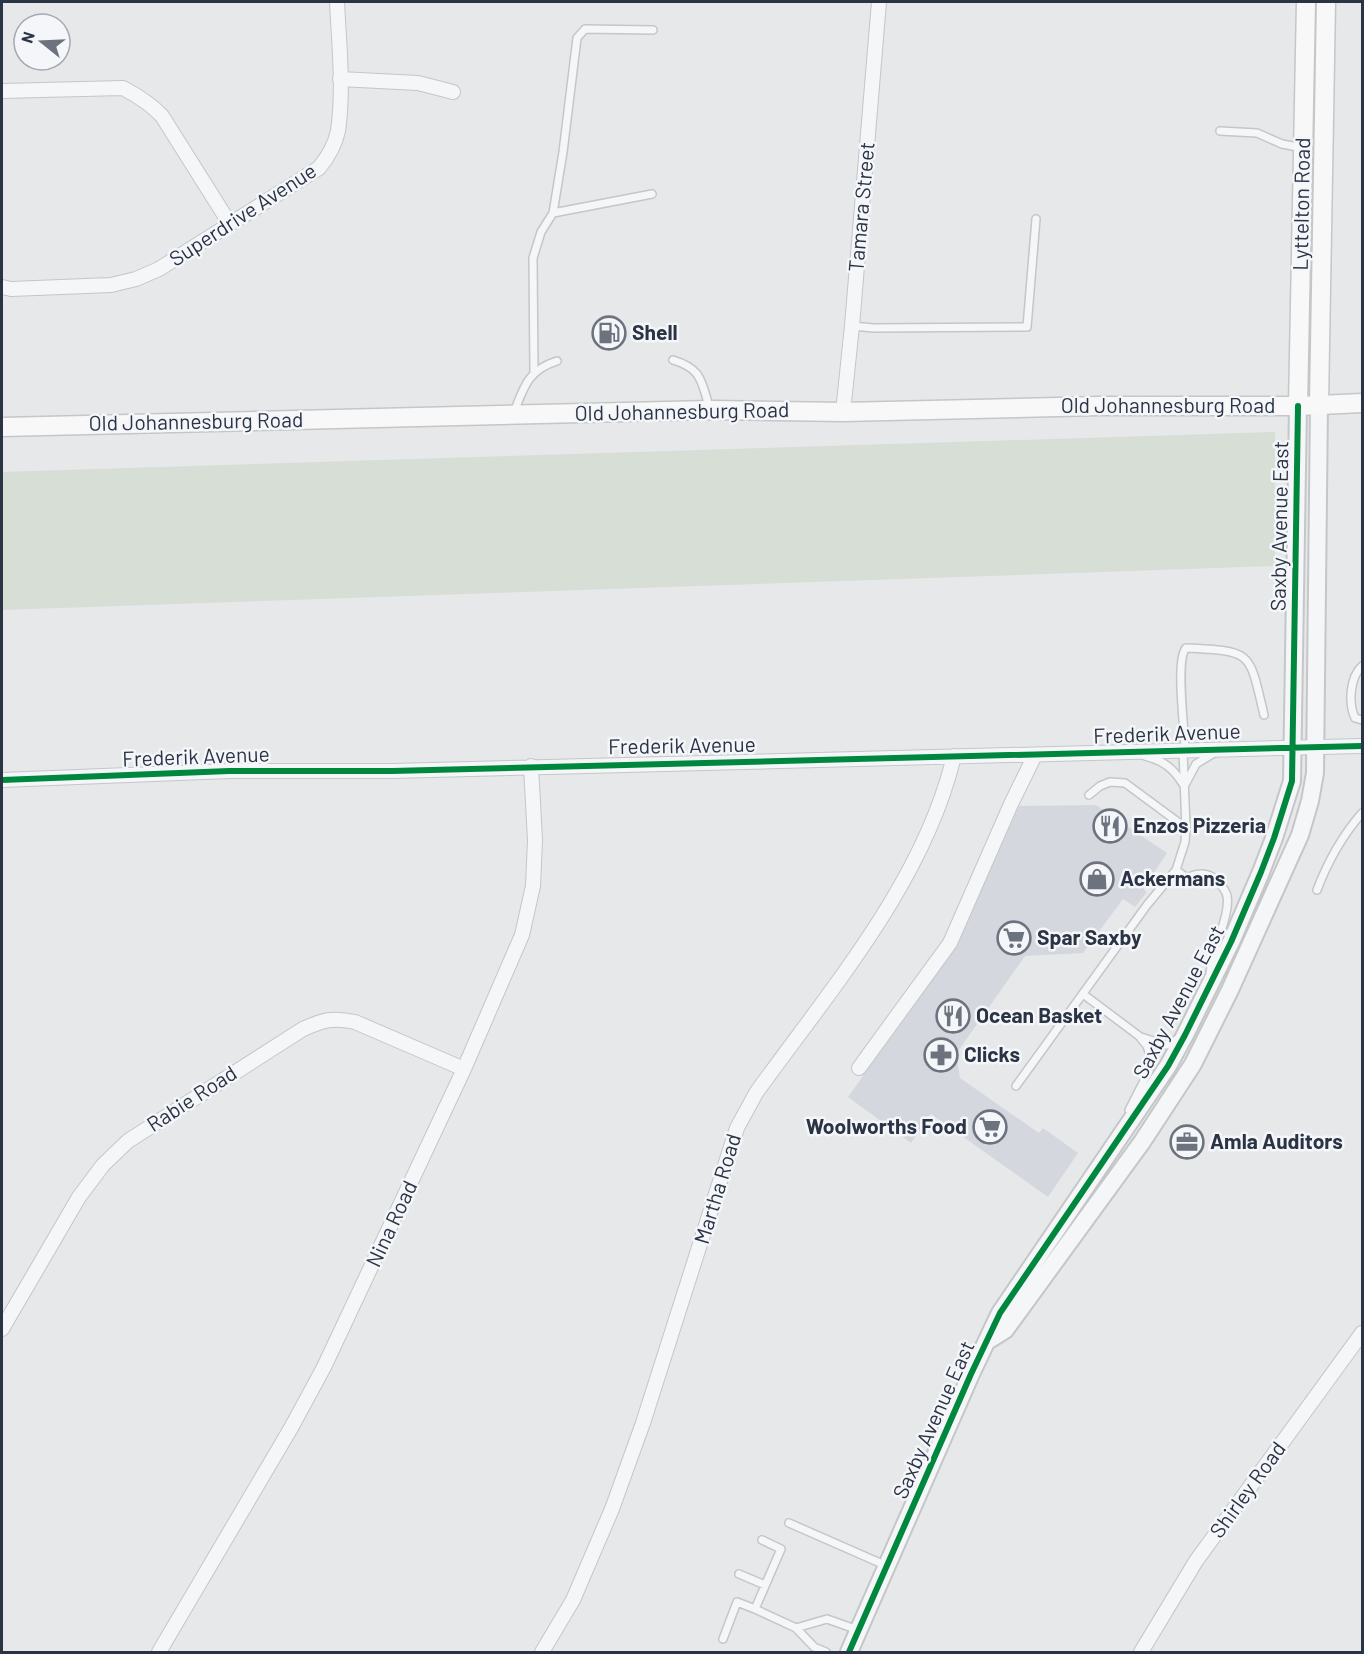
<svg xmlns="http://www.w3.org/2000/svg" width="1364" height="1654" font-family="Barlow,sans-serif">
<rect width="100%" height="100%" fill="#e6e8ea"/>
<path fill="#d4d7dd" d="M1096 805 1167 853 1143 889 1147 892 1135 907 1123 899 1083 953 1025 956 956 1054 960 1078 1039 1133 1043 1128 1078 1153 1048 1197 931 1114 911 1143 848 1097 953 951 1019 806Z"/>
<path fill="#d6ded6" d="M1275 432V566L2 610V472Z"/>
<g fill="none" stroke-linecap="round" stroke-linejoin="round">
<defs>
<path id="service" d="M1220 131 1257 133 1282 144 1303 148
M553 213 563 152 577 38 585 29 653 30
M852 326 874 328 1027 327 1036 219
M673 360C703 369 701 382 710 409
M534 373 533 258 541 232 553 213 652 194
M514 412C524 387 528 370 557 361
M1362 666C1350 677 1348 703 1355 718L1362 720
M1185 750C1185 731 1175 660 1186 648 1253 651 1249 651 1264 715
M1145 756C1164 761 1173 768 1183 784
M1186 783 1196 764 1214 753
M1089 795 1100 786 1110 782 1125 783 1186 828
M1176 870 1187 878C1197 873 1208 872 1217 881 1221 885 1226 890 1227 896 1231 914 1211 952 1210 974
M1317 890C1328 861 1342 836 1362 813
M1083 994 1139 1036 1147 1046 1150 1055 1149 1071 1129 1110
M1141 1037 1166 1045 1178 1039
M1016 1086 1147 905 1176 870 1185 842 1186 828 1183 751
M789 1523 887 1566
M762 1540 781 1549 755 1609 796 1628 814 1647 826 1652
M739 1574 765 1585
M796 1628 827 1619 858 1630
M723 1639 737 1602 755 1609"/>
<path id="minor" d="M340 79 418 83 453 92
M2 91 123 88C138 96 151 104 162 116L230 224
M2 287 11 289 111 285 136 279 159 269 319 168C328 157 335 145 338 131 344 90 339 43 337 2
M843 412 852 326 879 2
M2 780 229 771H392L1362 746
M859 1068 950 943 1011 804 1035 755
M2 1329 79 1197 103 1165 128 1141 303 1029C323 1020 333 1017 355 1022L464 1069
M159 1652 291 1428 324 1367 464 1069 522 935 533 886 535 840 531 766
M542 1652 573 1600 612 1509 643 1423 737 1128 756 1093C830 990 924 882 954 756
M1141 1652 1196 1561 1362 1333"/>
<path id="tertiary" d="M989 1340 1005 1330 1016 1315 1142 1142 1193 1064 1230 990 1300 835 1310 801 1315 773 1319 404
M849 1652 971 1374 1000 1313 1168 1066 1185 1035 1231 942 1261 872 1274 838 1292 781 1298 406"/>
<path id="secondary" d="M1319 404 1326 2
M1298 406 1306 2
M2 427 710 410 843 412 1099 406H1298L1362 403"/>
</defs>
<use href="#service" stroke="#c4c6c8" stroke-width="10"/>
<use href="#minor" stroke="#c4c6c8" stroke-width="16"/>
<use href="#tertiary" stroke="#c4c6c8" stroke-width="20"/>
<use href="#secondary" stroke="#c4c6c8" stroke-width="21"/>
<use href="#service" stroke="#f5f6f7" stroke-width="7"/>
<use href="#minor" stroke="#f5f6f7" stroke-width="14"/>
<use href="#tertiary" stroke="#f5f6f7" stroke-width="16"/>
<use href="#secondary" stroke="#f8f8f8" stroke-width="18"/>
<defs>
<path id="cycleway" d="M2 780 229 771H392L1362 746
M849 1652 971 1374 1000 1313 1168 1066 1185 1035 1231 942 1261 872 1274 838 1292 781 1298 406"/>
</defs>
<use href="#cycleway" stroke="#f4f6f9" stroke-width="10"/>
<use href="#cycleway" stroke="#00873e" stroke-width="6"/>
</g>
<defs>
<symbol id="fuel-ring" viewBox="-11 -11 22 22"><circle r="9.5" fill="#f4f6f9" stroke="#6c737f" stroke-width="1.5"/><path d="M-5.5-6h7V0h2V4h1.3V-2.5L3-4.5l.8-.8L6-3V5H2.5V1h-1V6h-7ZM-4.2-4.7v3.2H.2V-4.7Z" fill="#6c737f"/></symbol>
<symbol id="restaurant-ring" viewBox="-11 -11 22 22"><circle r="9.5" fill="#f4f6f9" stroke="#6c737f" stroke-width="1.5"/><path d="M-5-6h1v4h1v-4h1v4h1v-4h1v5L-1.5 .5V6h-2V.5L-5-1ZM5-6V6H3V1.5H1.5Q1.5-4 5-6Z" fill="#6c737f"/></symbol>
<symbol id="shop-ring" viewBox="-11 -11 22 22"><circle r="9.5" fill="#f4f6f9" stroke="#6c737f" stroke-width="1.5"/><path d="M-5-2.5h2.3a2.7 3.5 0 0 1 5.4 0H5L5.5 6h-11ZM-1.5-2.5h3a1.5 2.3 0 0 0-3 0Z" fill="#6c737f"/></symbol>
<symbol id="supermarket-ring" viewBox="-11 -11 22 22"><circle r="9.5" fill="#f4f6f9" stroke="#6c737f" stroke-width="1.5"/><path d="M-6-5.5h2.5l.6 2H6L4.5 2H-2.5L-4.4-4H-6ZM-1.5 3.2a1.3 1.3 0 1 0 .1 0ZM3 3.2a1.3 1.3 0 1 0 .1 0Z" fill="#6c737f"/></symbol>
<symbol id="pharmacy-ring" viewBox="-11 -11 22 22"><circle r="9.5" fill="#f4f6f9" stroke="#6c737f" stroke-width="1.5"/><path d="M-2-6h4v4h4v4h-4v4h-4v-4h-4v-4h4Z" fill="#6c737f"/></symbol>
<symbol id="office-ring" viewBox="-11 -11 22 22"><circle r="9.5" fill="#f4f6f9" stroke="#6c737f" stroke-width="1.5"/><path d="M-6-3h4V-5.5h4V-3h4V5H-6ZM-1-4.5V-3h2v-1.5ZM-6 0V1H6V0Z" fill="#6c737f"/></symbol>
</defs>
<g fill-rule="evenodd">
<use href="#fuel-ring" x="590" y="314" width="38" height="38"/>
<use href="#restaurant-ring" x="1091" y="807" width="38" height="38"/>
<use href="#shop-ring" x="1078" y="860" width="38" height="38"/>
<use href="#supermarket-ring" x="995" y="919" width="38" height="38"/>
<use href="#restaurant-ring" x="934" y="997" width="38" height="38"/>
<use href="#pharmacy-ring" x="922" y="1036" width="38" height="38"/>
<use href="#supermarket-ring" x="971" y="1108" width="38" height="38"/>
<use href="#office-ring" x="1168" y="1123" width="38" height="38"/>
</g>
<g text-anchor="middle" stroke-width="5" stroke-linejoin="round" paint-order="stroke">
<g font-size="21" fill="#2b3445" stroke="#f4f6f9">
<text transform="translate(1302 204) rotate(-89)" y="7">Lyttelton Road</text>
<text transform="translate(862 207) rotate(-85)" y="7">Tamara Street</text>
<text transform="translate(243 215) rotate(-33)" y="7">Superdrive Avenue</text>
<text x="1168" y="413">Old Johannesburg Road</text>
<text transform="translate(682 412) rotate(-1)" y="7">Old Johannesburg Road</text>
<text transform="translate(196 422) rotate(-1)" y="7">Old Johannesburg Road</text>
<text transform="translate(1280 526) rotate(-89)" y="7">Saxby Avenue East</text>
<text transform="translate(1167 734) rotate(-2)" y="7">Frederik Avenue</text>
<text transform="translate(682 746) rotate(-1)" y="7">Frederik Avenue</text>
<text transform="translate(196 757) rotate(-2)" y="7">Frederik Avenue</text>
<text transform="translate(1179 1002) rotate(-62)" y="7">Saxby Avenue East</text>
<text transform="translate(192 1099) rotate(-33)" y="7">Rabie Road</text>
<text transform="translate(718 1189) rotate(-73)" y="7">Martha Road</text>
<text transform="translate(392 1224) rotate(-65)" y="7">Nina Road</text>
<text transform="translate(934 1420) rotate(-66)" y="7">Saxby Avenue East</text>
<text transform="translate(1248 1490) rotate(-54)" y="7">Shirley Road</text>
</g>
<g font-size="21" font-weight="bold" fill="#2b3445" stroke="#f4f6f9" text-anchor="start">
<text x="632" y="340">Shell</text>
<text x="1133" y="833">Enzos Pizzeria</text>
<text x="1120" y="886">Ackermans</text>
<text x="1037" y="945">Spar Saxby</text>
<text x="976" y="1023">Ocean Basket</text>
<text x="964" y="1062">Clicks</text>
<text x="967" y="1134" text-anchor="end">Woolworths Food</text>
<text x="1210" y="1149">Amla Auditors</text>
</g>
</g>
<rect width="1364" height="1654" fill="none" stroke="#2b3445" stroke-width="6"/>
<g transform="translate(42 42) rotate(288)"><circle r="28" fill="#f4f6f9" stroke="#a4a8b1" stroke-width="1.5"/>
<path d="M0-4.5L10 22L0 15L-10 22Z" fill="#6c737f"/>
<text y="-9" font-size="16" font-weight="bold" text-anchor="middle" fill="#2b3445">N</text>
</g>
</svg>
